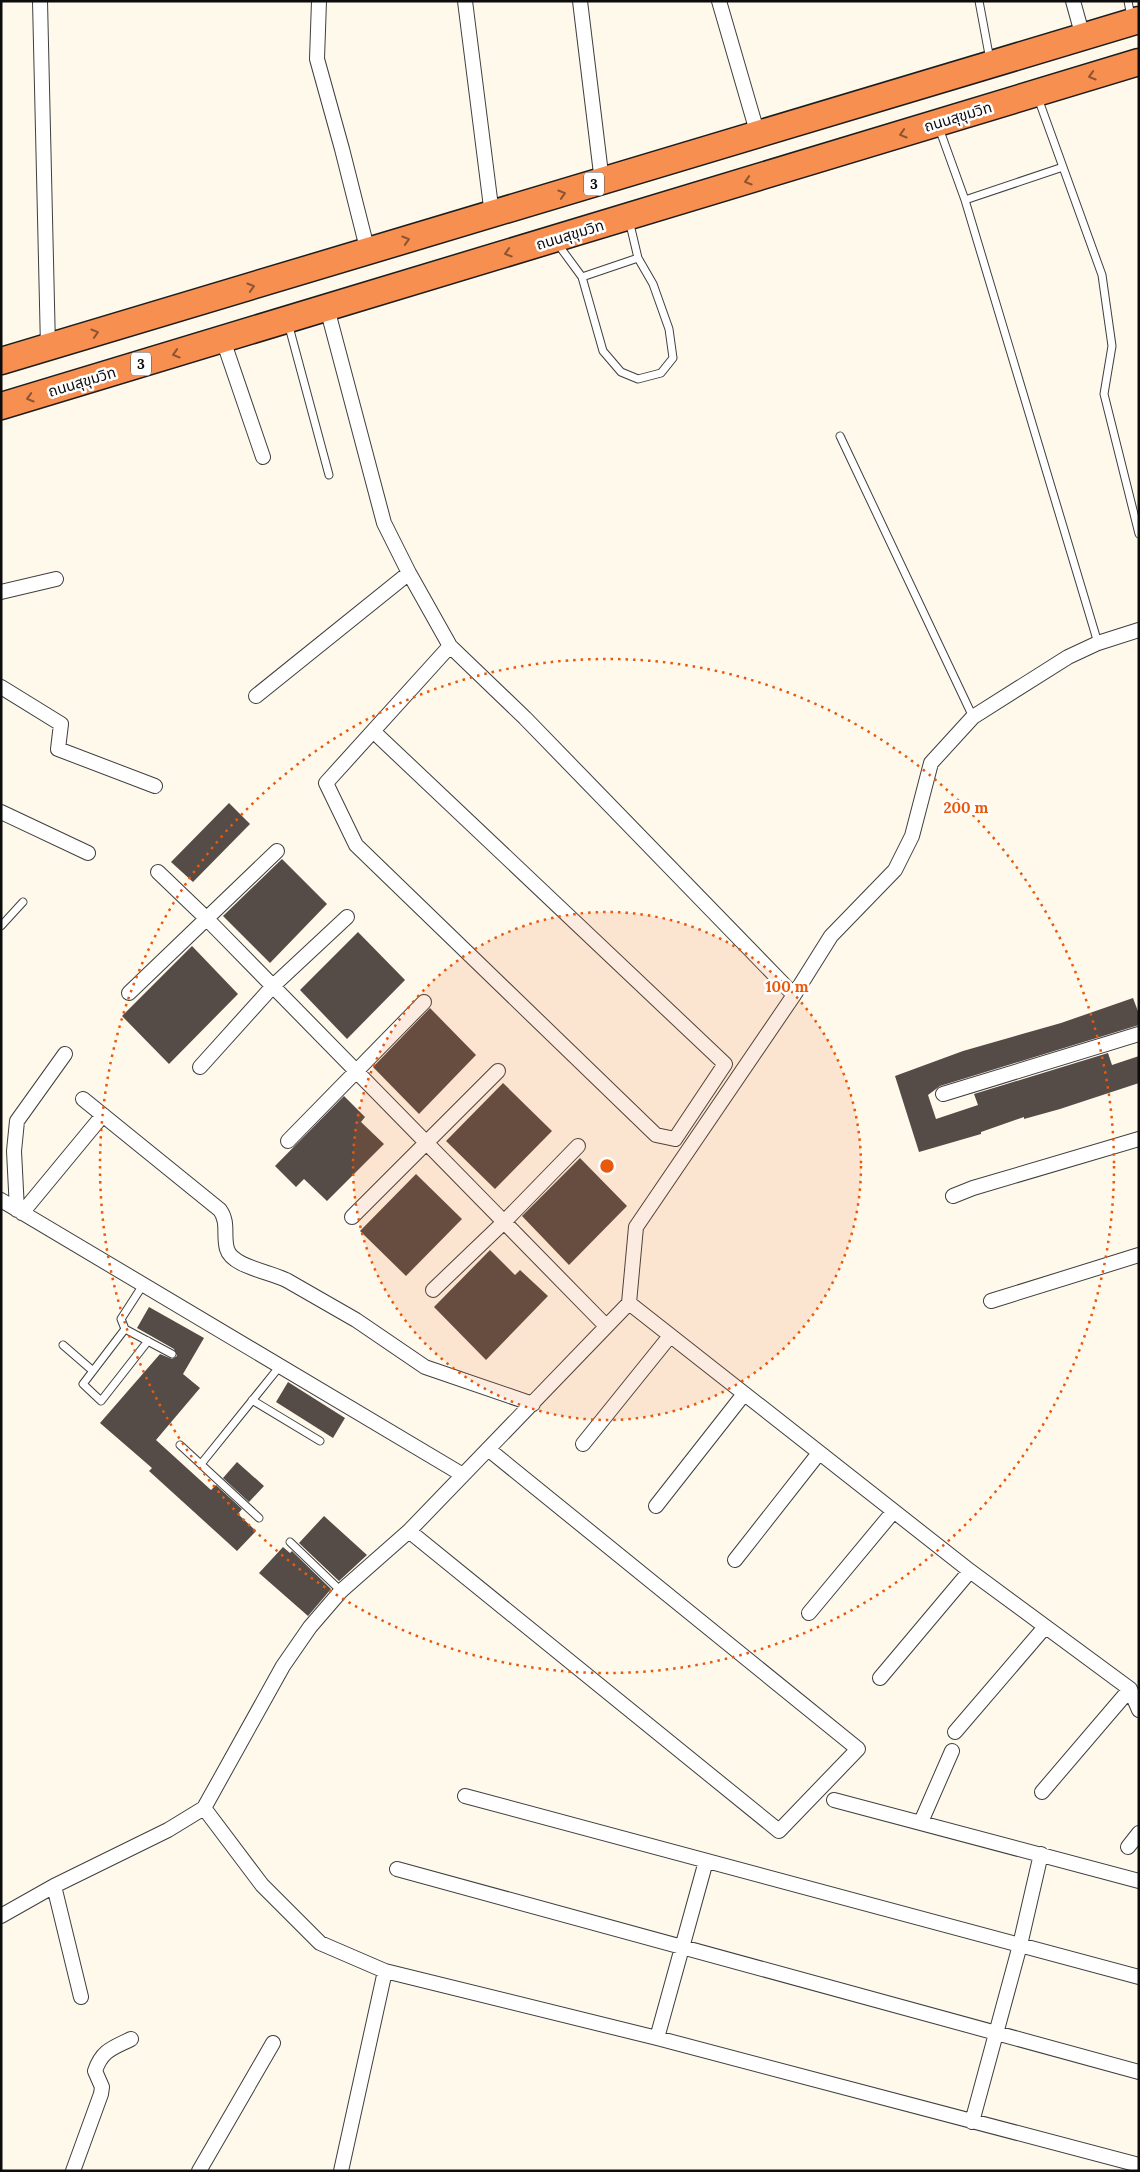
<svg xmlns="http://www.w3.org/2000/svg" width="1140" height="2172" font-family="Lora,'Noto Sans Thai',serif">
<rect width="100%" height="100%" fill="#fff9ec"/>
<path fill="#554c48" d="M229 803 250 824 193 882 171 862Z
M282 859 327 904 270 963 223 916Z
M358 932 405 980 347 1039 300 990Z
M192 946 238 994 169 1064 122 1016Z
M1133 998 1139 1014V1025L940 1086 928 1095 936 1119 978 1105 974 1094 1108 1053 1112 1065 1139 1056V1083L1060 1109 1024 1119V1117L981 1132V1134L919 1152 895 1076 963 1051 1061 1023Z
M430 1008 476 1055 419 1114 373 1067Z
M503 1083 552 1131 495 1189 446 1141Z
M344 1096 365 1117 361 1122 384 1144 327 1201 304 1179 296 1187 275 1166Z
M580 1158 627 1206 569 1265 522 1216Z
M416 1174 462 1219 406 1276 360 1231Z
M490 1250 515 1275 520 1270 548 1296 486 1360 434 1307Z
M149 1307 204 1338 183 1374 200 1388 156 1440 211 1490 216 1485 242 1509 238 1514 256 1531 237 1551 149 1471 152 1468 100 1423 160 1354 172 1359 177 1356 174 1349 137 1328Z
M288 1382 345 1418 333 1438 276 1402Z
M237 1462 264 1486 249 1502 223 1478Z
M324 1516 367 1555 339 1581 299 1543Z
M283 1547 290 1553 292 1551 331 1589 308 1616 259 1573Z"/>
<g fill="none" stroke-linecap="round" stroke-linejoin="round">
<defs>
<path id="lane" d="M979 1 990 60
M1128 1 1131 17
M1038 98 1102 275 1112 346 1104 394 1139 534
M939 128 965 200 1098 643
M965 200 1063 167
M557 243 582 277 603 351 621 372 638 379 661 373 673 358 669 329 653 284 638 258 629 220
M582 277 638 258
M288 323 329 475
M840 436 973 717
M1 926 23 902
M143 1285 121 1319 125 1329 172 1354
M125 1329 83 1384 101 1401 148 1341
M63 1345 93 1371
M252 1400 320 1441
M180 1445 259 1518
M201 1464 280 1366
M290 1542 341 1591"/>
<path id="street" d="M40 1 48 347
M319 1 317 59 342 149 368 252
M465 1 492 215
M580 1 602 182
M719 1 758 135
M1073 1 1083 37
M327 308 384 523 409 573 450 646 525 718 794 995
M223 340 263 457
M1 592 56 579
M1 687 61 724 58 749 155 786
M256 696 409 573
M373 731 725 1064 675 1139 656 1135 356 845 326 783 450 646
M1 812 88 853
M158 872 206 918 606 1326
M129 993 277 851
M200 1067 273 986 347 917
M943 1094 1139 1034
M83 1099 220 1210C229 1223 223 1235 227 1249 232 1267 272 1272 288 1281L356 1320 425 1367 533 1404
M288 1141 424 1002
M953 1196 973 1188 1139 1139
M1 1200 463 1475
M17 1210 14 1151 17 1121 65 1054
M22 1213 103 1115
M352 1217 498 1071
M433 1290 504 1222 578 1146
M991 1301 1139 1255
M629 1303 970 1571 1130 1689 1139 1710
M583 1444 670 1336
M656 1506 744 1394
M409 1531 779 1831 858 1749 488 1449
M735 1560 819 1453
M809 1613 893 1512
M880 1678 970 1571
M955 1732 1045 1627
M1042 1792 1130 1689
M465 1796 1139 1977
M834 1800 1139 1881
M204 1808 262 1885 320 1943 385 1971 657 2038 1139 2165
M921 1822 952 1751
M1128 1847 1139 1833
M397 1869 1139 2072
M54 1886 81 1997
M1 1916 54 1886 168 1830 204 1808 283 1666 310 1627 341 1591 409 1531 629 1303 636 1227 794 995 831 936 895 870 912 836 931 763 973 717 1068 657 1098 643 1139 630
M657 2038 706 1861
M972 2122 1020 1945 1041 1854
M73 2171 101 2094 102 2087 95 2071C102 2050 113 2048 131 2039
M199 2171 273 2043
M341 2171 385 1971"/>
<path id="highway" d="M1 361 1139 20
M1 406 1139 62"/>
</defs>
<use href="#lane" stroke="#3f3f3f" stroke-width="9"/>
<use href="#street" stroke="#3f3f3f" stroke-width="16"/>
<use href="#highway" stroke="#1d1d1d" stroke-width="29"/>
<use href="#lane" stroke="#fff" stroke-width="7"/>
<use href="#street" stroke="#fff" stroke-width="14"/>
<use href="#highway" stroke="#f78f51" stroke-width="26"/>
</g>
<defs><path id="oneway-chevron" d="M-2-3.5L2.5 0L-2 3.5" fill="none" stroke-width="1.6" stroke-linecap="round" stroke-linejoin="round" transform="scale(1.25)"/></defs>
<g stroke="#8d5432">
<use href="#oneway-chevron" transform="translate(1092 76) rotate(163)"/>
<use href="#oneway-chevron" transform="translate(903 134) rotate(163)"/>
<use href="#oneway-chevron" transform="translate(748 181) rotate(163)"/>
<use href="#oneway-chevron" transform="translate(562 194) rotate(-17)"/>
<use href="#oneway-chevron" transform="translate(406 240) rotate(-17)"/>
<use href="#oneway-chevron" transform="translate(508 253) rotate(163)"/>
<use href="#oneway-chevron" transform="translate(251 287) rotate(-17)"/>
<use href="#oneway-chevron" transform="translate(95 333) rotate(-17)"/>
<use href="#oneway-chevron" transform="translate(176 354) rotate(163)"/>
<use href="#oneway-chevron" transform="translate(30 398) rotate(164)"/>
</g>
<circle cx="607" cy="1166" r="254" fill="#e8590c" fill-opacity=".12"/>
<g fill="none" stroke="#e8590c" stroke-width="2.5" stroke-dasharray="2.5 5">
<circle cx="607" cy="1166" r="254"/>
<circle cx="607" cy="1166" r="507"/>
</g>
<g text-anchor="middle" stroke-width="5" stroke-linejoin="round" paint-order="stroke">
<g fill="#fff" stroke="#555" stroke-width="1">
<rect x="584" y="172.5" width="20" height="23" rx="4"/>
<rect x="131" y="352.5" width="20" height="23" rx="4"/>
</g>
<g font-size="14" font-weight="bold" fill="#0c0c0c">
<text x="594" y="189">3</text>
<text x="141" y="369">3</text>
</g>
<g font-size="15" fill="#0c0c0c" stroke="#fff">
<text transform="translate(958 117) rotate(-17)" y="5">ถนนสุขุมวิท</text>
<text transform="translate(570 235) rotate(-17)" y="5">ถนนสุขุมวิท</text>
<text transform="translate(82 382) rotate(-17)" y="5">ถนนสุขุมวิท</text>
</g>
</g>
<circle cx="607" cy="1166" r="8" fill="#e8590c" stroke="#fff" stroke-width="2.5"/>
<g font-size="15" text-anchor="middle" font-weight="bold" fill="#e8590c" stroke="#fff" stroke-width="5" stroke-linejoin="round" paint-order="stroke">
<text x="966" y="813">200 m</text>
<text x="787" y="992">100 m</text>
</g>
<rect width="1140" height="2172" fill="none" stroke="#0c0c0c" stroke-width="5"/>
</svg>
